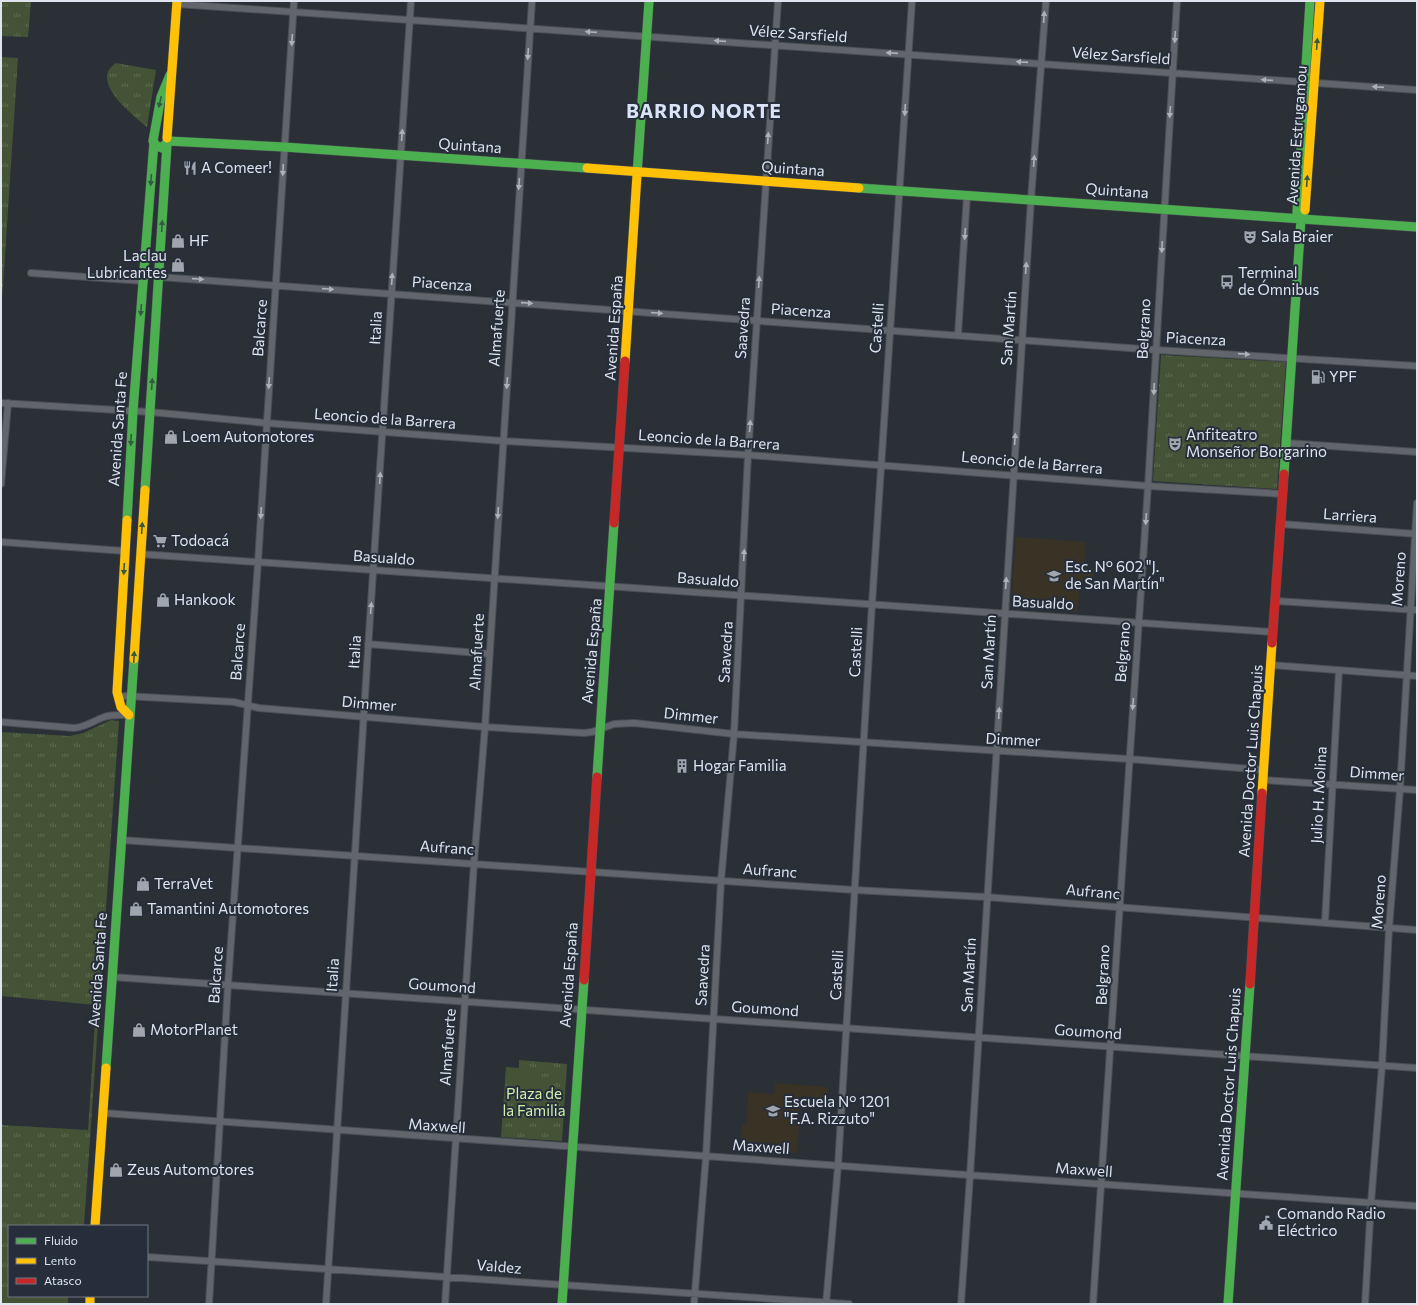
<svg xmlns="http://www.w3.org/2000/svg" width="1418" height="1305" font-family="Commissioner,sans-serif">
<defs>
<pattern id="grass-tufts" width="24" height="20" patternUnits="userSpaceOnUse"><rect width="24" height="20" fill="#445335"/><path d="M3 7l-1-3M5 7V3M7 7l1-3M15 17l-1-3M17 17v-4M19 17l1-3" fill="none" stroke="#5f6c53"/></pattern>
</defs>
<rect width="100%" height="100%" fill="#2b2f36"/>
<path fill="#393326" d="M1016 537 1086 542 1084 567 1094 568 1093 585 1080 584 1078 612 1011 607Z
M775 1083 828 1087 827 1098 801 1096 797 1153 740 1149 742 1125H746L748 1092 774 1094Z"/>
<path fill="url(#grass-tufts)" d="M1 1H31L28 37 1 36Z
M1 57 18 58 1 316Z
M116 63 156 70 147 127C133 115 88 81 116 63Z
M1161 355 1286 362 1277 489 1153 481Z
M111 720 119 721 84 1226H9V1296H68V1304H1V1125L88 1130 96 1005 1 996V732L70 736 83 733Z
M519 1060 567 1064 562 1141 501 1137 506 1067 519 1068Z"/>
<path fill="#445335" d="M508 1069 541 1072 540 1089 507 1086Z"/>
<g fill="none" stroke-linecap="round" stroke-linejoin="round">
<defs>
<path id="street" d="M177 4 1417 90
M31 273 143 281
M159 277 1156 350 1417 366
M958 335 967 195
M1 403 150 412 266 423 503 441 748 455 1148 486 1283 494
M1286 443 1417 452
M1 484 8 403
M1281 524 1417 534
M1 542 125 551
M140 554 1273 632
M1276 601 1417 610
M368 644 490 654
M1271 665 1417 676
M118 698 125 696 234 702 259 708 485 727 584 733 592 732 614 724 634 723 734 734 1129 759 1264 770
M1 722 74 728C86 727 93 721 104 717 112 714 121 715 129 715
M1263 780 1417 790
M121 840 855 890 986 897 1417 930
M1325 922 1339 670
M112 977 1417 1068
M103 1113C541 1147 979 1175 1417 1206
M147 1257 849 1304
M209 1304 228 984 258 562 294 1
M326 1304C353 870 382 435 411 1
M445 1304 474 863 485 727 532 1
M694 1304 706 1156 721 881 734 734 748 455 778 1
M826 1304 838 1166 872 604 912 1
M961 1304 970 1176 1031 199 1046 1
M1093 1304 1148 486 1177 1
M1365 1304 1371 1203 1382 1066 1389 929 1400 789 1417 503"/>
<path id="fast" d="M168 141 284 147 587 168
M168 141 162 148 155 145 153 141 161 97 170 75
M637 175 649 1
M859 188 1417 227
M1301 219 1297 212 1310 1
M1284 474 1301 219 1305 210
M145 490 167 144
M127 520 133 411 154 142
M597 777 614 523
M106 1068 134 659
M562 1304 584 980
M1228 1304 1250 984"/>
<path id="slow" d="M167 138 177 1
M587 168 859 188
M1305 210 1320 1
M625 361 637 175
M127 520 117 692 121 707 129 715
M134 659 145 490
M1262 793 1272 643
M95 1226 106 1068
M90 1296V1304"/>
<path id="jam" d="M614 523 625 361
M1272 643 1284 474
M584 980 597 777
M1250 984 1262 793"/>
</defs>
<use href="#street" stroke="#494d54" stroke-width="8"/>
<use href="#fast" stroke="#494d54" stroke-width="10"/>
<use href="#slow" stroke="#494d54" stroke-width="10"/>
<use href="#jam" stroke="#494d54" stroke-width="10"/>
<use href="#street" stroke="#62666c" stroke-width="6"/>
<use href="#fast" stroke="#4caf50" stroke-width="9"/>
<use href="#slow" stroke="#ffc107" stroke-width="9"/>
<use href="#jam" stroke="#c62828" stroke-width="9"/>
</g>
<defs><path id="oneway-solid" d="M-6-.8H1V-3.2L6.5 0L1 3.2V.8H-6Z"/></defs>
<g fill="#adb2ba">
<use href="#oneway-solid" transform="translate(1044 17) rotate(-86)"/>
<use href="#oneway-solid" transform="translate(591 32) rotate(-176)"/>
<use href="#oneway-solid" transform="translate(1175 37) rotate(93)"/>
<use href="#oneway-solid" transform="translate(292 40) rotate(94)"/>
<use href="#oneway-solid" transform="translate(720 41) rotate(-176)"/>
<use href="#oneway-solid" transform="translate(892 53) rotate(-176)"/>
<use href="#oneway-solid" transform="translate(528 54) rotate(94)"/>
<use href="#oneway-solid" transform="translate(1022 62) rotate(-176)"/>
<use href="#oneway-solid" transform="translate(1267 80) rotate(-176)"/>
<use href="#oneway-solid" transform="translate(1378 87) rotate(-176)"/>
<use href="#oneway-solid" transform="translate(905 110) rotate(93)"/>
<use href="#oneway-solid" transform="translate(1170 112) rotate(94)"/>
<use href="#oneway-solid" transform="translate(402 135) rotate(-86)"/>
<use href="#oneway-solid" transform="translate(768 138) rotate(-86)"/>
<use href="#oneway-solid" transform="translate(1034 161) rotate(-86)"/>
<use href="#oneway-solid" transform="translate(283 170) rotate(93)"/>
<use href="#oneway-solid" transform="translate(519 184) rotate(94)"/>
<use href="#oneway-solid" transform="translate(965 234) rotate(94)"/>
<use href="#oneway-solid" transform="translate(1162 247) rotate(93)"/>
<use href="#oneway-solid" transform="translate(1026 268) rotate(-86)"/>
<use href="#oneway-solid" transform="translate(198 279) rotate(4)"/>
<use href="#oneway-solid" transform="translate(392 279) rotate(-86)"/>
<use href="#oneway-solid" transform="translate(759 282) rotate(-86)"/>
<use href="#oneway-solid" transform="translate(328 289) rotate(4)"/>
<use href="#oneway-solid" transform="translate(527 303) rotate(4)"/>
<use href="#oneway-solid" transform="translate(657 313) rotate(4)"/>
<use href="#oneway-solid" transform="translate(1244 354) rotate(4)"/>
<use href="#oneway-solid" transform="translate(269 383) rotate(94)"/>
<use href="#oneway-solid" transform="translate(507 383) rotate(94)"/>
<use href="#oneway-solid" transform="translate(1154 389) rotate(93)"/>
<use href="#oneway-solid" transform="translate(750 426) rotate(-86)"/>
<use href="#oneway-solid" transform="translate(1015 439) rotate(-86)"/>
<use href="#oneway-solid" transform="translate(380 478) rotate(-86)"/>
<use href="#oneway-solid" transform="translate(261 513) rotate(93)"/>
<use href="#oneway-solid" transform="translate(498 513) rotate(94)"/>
<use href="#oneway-solid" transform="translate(1146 519) rotate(94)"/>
<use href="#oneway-solid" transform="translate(744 555) rotate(-87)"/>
<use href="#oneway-solid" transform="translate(1006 583) rotate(-86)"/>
<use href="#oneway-solid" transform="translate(371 608) rotate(-86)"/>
<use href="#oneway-solid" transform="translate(1133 704) rotate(94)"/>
<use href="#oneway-solid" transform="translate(999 713) rotate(-87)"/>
</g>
<g fill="#335b42">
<use href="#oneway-solid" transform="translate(1317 44) rotate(-86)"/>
<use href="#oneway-solid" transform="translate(160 102) rotate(102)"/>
<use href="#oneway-solid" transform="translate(151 180) rotate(94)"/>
<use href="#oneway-solid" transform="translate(1307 181) rotate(-86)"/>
<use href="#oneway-solid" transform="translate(162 226) rotate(-87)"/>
<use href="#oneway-solid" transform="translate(141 310) rotate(94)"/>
<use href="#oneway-solid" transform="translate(152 384) rotate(-86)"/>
<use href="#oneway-solid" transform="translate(131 440) rotate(93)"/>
<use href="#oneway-solid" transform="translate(142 528) rotate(-86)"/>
<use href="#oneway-solid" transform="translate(124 569) rotate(93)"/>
<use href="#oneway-solid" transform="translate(134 657) rotate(-87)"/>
</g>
<defs>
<symbol id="restaurant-bare" viewBox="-9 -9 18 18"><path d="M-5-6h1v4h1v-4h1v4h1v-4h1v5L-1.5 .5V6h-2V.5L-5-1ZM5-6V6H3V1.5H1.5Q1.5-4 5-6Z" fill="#a0a5ae" stroke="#262e3b" stroke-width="2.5" paint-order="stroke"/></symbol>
<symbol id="theatre-bare" viewBox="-9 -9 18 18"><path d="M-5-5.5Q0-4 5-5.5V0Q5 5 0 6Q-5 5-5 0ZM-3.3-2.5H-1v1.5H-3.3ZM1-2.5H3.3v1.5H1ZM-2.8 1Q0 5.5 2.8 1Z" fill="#a0a5ae" stroke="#262e3b" stroke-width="2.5" paint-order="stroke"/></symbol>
<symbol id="shop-bare" viewBox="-9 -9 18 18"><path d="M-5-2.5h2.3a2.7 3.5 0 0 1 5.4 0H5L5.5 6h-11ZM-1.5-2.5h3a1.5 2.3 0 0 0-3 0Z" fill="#a0a5ae" stroke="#262e3b" stroke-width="2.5" paint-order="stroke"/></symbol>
<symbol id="bus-bare" viewBox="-9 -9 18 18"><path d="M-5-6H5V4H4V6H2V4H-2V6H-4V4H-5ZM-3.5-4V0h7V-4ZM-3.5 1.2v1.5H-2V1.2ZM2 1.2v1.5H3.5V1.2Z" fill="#a0a5ae" stroke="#262e3b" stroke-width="2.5" paint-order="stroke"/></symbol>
<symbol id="fuel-bare" viewBox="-9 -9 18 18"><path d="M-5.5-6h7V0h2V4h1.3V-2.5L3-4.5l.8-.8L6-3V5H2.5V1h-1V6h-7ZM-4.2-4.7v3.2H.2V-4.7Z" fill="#a0a5ae" stroke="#262e3b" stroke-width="2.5" paint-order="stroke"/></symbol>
<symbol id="supermarket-bare" viewBox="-9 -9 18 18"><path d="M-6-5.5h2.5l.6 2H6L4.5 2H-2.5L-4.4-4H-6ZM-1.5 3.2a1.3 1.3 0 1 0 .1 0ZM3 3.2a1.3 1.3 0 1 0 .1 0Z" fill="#a0a5ae" stroke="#262e3b" stroke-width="2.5" paint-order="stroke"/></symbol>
<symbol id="school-bare" viewBox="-9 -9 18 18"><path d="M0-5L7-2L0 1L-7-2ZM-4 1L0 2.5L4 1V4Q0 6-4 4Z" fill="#a0a5ae" stroke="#262e3b" stroke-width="2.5" paint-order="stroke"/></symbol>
<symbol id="building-bare" viewBox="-9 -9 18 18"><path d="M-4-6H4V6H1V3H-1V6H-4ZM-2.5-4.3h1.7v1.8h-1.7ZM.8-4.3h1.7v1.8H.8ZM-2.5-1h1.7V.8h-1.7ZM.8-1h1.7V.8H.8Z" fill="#a0a5ae" stroke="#262e3b" stroke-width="2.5" paint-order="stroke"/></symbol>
<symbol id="civic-bare" viewBox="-9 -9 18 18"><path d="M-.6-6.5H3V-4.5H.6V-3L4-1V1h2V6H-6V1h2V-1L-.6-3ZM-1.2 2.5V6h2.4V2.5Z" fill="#a0a5ae" stroke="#262e3b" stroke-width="2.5" paint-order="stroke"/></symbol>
</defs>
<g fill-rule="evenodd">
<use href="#restaurant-bare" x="180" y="158" width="20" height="20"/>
<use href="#theatre-bare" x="1240" y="227" width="20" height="20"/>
<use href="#shop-bare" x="168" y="231" width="20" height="20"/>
<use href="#shop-bare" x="168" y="255" width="20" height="20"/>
<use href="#bus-bare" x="1217" y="272" width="20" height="20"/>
<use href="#fuel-bare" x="1308" y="367" width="20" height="20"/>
<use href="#shop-bare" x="161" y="427" width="20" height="20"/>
<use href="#theatre-bare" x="1165" y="434" width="20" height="20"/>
<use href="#supermarket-bare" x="150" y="531" width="20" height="20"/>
<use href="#school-bare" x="1044" y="566" width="20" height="20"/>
<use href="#shop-bare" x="153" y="590" width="20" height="20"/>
<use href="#building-bare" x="672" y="756" width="20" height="20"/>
<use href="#shop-bare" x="133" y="874" width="20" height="20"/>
<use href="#shop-bare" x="126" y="899" width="20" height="20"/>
<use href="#shop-bare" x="129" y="1020" width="20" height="20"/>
<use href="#school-bare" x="763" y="1101" width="20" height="20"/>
<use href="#shop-bare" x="106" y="1160" width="20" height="20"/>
<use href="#civic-bare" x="1256" y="1213" width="20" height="20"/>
</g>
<g text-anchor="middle" stroke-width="4" stroke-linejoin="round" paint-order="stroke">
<g font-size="15" fill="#dfe4ee" stroke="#262e3b">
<text transform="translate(798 34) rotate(4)" y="5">Vélez Sarsfield</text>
<text transform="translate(1121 56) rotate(4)" y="5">Vélez Sarsfield</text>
<text transform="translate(1297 135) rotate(-86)" y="5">Avenida Estrugamou</text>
<text transform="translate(470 146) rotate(4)" y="5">Quintana</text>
<text transform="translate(793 169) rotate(4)" y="5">Quintana</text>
<text transform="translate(1117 191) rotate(4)" y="5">Quintana</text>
<text transform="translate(442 284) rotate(4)" y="5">Piacenza</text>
<text transform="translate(801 311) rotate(4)" y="5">Piacenza</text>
<text transform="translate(260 328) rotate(-86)" y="5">Balcarce</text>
<text transform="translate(376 328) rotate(-87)" y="5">Italia</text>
<text transform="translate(497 328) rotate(-86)" y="5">Almafuerte</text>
<text transform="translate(614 328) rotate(-86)" y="5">Avenida España</text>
<text transform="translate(743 328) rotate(-86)" y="5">Saavedra</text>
<text transform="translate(877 328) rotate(-86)" y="5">Castelli</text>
<text transform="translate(1009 328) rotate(-86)" y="5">San Martín</text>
<text transform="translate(1144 329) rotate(-87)" y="5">Belgrano</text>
<text transform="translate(1196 339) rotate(3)" y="5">Piacenza</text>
<text transform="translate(385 419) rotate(4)" y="5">Leoncio de la Barrera</text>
<text transform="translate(118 429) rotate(-86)" y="5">Avenida Santa Fe</text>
<text transform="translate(709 440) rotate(4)" y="5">Leoncio de la Barrera</text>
<text transform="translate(1032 463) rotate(5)" y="5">Leoncio de la Barrera</text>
<text transform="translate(1350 516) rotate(4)" y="5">Larriera</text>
<text transform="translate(384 558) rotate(4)" y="5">Basualdo</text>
<text transform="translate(1399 579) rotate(-86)" y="5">Moreno</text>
<text transform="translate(708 580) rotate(4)" y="5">Basualdo</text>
<text transform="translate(1043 603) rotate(3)" y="5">Basualdo</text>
<text transform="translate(592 651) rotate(-85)" y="5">Avenida España</text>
<text transform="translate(238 652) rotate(-86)" y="5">Balcarce</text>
<text transform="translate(355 652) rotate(-87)" y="5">Italia</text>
<text transform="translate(477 652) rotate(-87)" y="5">Almafuerte</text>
<text transform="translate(726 652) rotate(-87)" y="5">Saavedra</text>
<text transform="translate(856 652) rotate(-87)" y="5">Castelli</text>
<text transform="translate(989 652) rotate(-87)" y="5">San Martín</text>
<text transform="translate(1123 652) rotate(-86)" y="5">Belgrano</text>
<text transform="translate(369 704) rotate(5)" y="5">Dimmer</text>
<text transform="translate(691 716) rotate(6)" y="5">Dimmer</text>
<text transform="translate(1013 740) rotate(3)" y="5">Dimmer</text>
<text transform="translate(1251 761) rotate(-86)" y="5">Avenida Doctor Luis Chapuis</text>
<text transform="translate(1377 774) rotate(4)" y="5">Dimmer</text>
<text transform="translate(1319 795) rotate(-87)" y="5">Julio H. Molina</text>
<text transform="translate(447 848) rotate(4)" y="5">Aufranc</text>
<text transform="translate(770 871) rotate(4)" y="5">Aufranc</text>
<text transform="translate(1093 892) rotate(5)" y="5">Aufranc</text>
<text transform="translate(1379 902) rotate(-86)" y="5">Moreno</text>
<text transform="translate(98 970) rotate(-86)" y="5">Avenida Santa Fe</text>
<text transform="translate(216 975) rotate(-86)" y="5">Balcarce</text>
<text transform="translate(333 975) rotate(-86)" y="5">Italia</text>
<text transform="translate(569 975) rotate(-86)" y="5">Avenida España</text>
<text transform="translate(703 975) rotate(-87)" y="5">Saavedra</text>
<text transform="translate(837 975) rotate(-87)" y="5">Castelli</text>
<text transform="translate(969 975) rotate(-87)" y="5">San Martín</text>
<text transform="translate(1103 975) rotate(-87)" y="5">Belgrano</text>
<text transform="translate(442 986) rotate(4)" y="5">Goumond</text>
<text transform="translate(765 1009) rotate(4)" y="5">Goumond</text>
<text transform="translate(1088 1032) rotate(4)" y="5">Goumond</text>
<text transform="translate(448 1047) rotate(-86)" y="5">Almafuerte</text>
<text transform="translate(1229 1084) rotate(-86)" y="5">Avenida Doctor Luis Chapuis</text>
<text transform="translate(437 1126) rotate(4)" y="5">Maxwell</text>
<text transform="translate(761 1147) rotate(4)" y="5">Maxwell</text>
<text transform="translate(1084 1170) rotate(4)" y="5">Maxwell</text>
<text transform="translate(499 1267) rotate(5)" y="5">Valdez</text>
</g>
<g font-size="15" fill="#dfe4ee" stroke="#262e3b" text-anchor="start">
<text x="201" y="173">A Comeer!</text>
<text x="1261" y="242">Sala Braier</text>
<text x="189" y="246">HF</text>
<text x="167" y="261" text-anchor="end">Laclau<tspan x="167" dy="17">Lubricantes</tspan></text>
<text x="1238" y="278">Terminal<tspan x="1238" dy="17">de Ómnibus</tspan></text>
<text x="1329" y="382">YPF</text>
<text x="1186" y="440">Anfiteatro<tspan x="1186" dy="17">Monseñor Borgarino</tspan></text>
<text x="182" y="442">Loem Automotores</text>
<text x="171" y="546">Todoacá</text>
<text x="1065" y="572">Esc. N° 602 "J.<tspan x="1065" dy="17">de San Martín"</tspan></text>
<text x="174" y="605">Hankook</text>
<text x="693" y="771">Hogar Familia</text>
<text x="154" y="889">TerraVet</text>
<text x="147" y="914">Tamantini Automotores</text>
<text x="150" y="1035">MotorPlanet</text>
<text x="784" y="1107">Escuela N° 1201<tspan x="784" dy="17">"F.A. Rizzuto"</tspan></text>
<text x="127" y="1175">Zeus Automotores</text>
<text x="1277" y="1219">Comando Radio<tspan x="1277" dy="17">Eléctrico</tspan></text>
</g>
<g font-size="15" fill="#d0f2aa" stroke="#262e3b">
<text x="534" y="1099">Plaza de<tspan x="534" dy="17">la Familia</tspan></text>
</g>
<g font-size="19" font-weight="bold" letter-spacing="1" fill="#dae4f7" stroke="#262e3b">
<text x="704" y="118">BARRIO NORTE</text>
</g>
</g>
<rect width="1418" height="1305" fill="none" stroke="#dfe4ee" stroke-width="4"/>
<rect x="8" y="1225" width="140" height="72" fill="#262e3b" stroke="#707783"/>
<rect x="16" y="1238" width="20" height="6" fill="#4caf50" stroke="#707783"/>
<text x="44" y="1245" font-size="12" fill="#dfe4ee">Fluido</text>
<rect x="16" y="1258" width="20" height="6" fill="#ffc107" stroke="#707783"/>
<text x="44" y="1265" font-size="12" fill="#dfe4ee">Lento</text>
<rect x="16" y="1278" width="20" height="6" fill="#c62828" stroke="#707783"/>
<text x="44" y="1285" font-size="12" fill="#dfe4ee">Atasco</text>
</svg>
